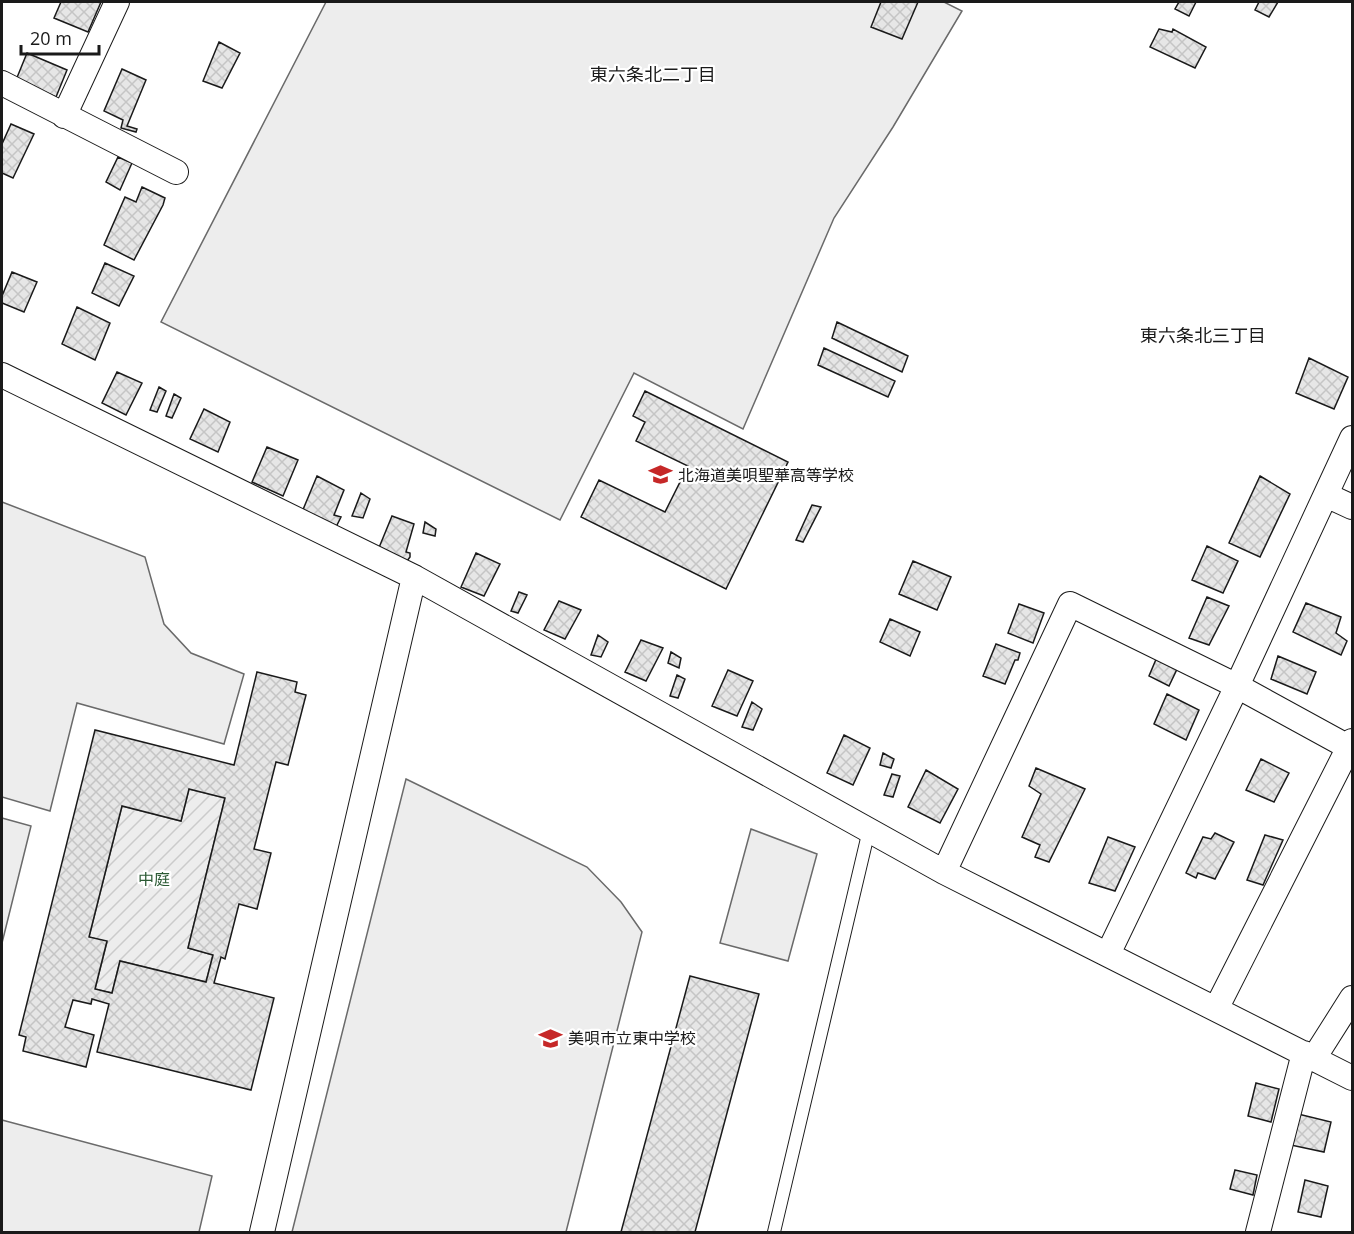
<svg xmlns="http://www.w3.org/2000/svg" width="1354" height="1234" font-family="'Open Sans','Noto Sans JP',sans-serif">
<defs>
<pattern id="garden-furrows" width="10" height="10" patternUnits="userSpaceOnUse" patternTransform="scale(1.5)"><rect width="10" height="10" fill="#ededed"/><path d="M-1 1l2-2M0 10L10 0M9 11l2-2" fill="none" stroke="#cbcbcb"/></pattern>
<pattern id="building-cross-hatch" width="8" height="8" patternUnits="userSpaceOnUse" patternTransform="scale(1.5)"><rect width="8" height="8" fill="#e6e6e6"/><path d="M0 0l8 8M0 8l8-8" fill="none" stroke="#c5c5c5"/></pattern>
</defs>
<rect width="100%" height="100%" fill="#fff"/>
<path fill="url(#garden-furrows)" stroke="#6a6a6a" stroke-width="1.5" d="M189 789 225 798 188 948 213 955 206 982 120 961 112 993 95 989 107 942 89 937 122 806 181 821Z"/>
<path fill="#ededed" stroke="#6a6a6a" stroke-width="1.5" d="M326 2H944L962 11 893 127 834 218 743 429 634 373 560 520 161 322Z
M2 502 145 557 164 624 191 653 244 674 224 744 77 703 50 811 2 797Z
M406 779 587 867 621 902 642 932 566 1232H292Z
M2 818 31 826 2 943Z
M751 829 817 854 788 961 720 943Z
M2 1120 212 1176 199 1232H2Z"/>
<path fill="url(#building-cross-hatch)" stroke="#1a1a1a" stroke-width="1.5" fill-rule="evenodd" d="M61 2H101L88 32 54 18Z
M881 2H918L902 39 871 27Z
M1179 2H1196L1189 16 1175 9Z
M1259 2H1278L1269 17 1255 10Z
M1159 29 1172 32 1173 29 1206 47 1195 68 1150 47Z
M219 42 240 53 222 88 203 81Z
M27 53 67 70 56 97 16 80Z
M122 69 146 80 127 126 137 129 136 132 121 128 123 120 104 111Z
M11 124 34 134 13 178 2 173V144Z
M118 157 132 163 120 190 106 182Z
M142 187 165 198 163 205 134 260 104 245 125 197 136 202Z
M105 263 134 276 119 306 92 293Z
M12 272 37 282 24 312 2 303V296Z
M77 307 110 323 95 360 62 344Z
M837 322 908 356 902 372 832 338Z
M824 348 895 381 888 397 818 365Z
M1309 358 1348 377 1334 409 1296 393Z
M117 372 142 383 126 415 102 403Z
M159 387 166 391 157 412 150 410Z
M645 391 788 462 726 589 581 517 599 480 665 512 688 466 636 441 645 422 633 416Z
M174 394 181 398 172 418 166 416Z
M204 409 230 422 218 452 190 439Z
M267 447 298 460 283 496 252 482Z
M317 476 344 490 334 515 341 517 336 527 302 512Z
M1260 476 1290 494 1260 557 1229 543Z
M361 493 370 499 363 518 352 516Z
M812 505 821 507 803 542 796 540Z
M392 516 414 524 406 552 410 553V557L407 561 378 550Z
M425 522 436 529 435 536 423 533Z
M1207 546 1238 561 1223 593 1192 580Z
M476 553 500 564 484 596 461 587Z
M913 561 951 577 937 610 899 594Z
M519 592 527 595 518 613 511 611Z
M1207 597 1229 606 1209 645 1189 638Z
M559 601 581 610 565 639 544 630Z
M1306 603 1341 617 1336 633 1347 641 1341 655 1293 632Z
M1019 604 1044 613 1033 643 1008 633Z
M890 619 920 632 910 656 880 642Z
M598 635 608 642 601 657 591 655Z
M641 640 663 648 646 681 625 672Z
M996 644 1020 653 1018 660H1015L1005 684 983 676Z
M671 652 681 658 679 668 668 663Z
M1278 656 1316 672 1307 694 1271 679Z
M1157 657 1178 667 1169 686 1149 676Z
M728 670 753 681 737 716 712 706Z
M257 672 297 682 295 692 306 695 288 765 276 762 254 849 271 853 257 909 239 904 225 959 221 957 214 983 274 998 251 1090 97 1052 109 1004 92 999 91 1004 73 1000 65 1027 94 1035 86 1067 23 1051 26 1037 19 1035 95 730 234 765ZM189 789 225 798 188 948 213 955 206 982 120 961 112 993 95 989 107 941 89 937 122 806 181 821Z
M677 675 685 679 678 698 670 696Z
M1167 694 1199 710 1186 740 1154 724Z
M752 702 762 709 753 730 742 727Z
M844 735 870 748 853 785 827 773Z
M883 753 894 759 891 768 880 765Z
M1261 759 1289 773 1274 802 1246 790Z
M1036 768 1085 789 1049 862 1035 857 1040 845 1022 837 1041 794 1029 786Z
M926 770 958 789 940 823 908 807Z
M892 774 900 776 893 797 884 795Z
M1215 833 1234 842 1215 879 1198 873 1196 878 1186 873 1203 837 1211 839Z
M1265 835 1283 840 1263 885 1247 880Z
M1108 837 1135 847 1115 891 1089 883Z
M690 976 759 994 695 1232H621Z
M1256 1083 1279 1089 1271 1122 1248 1116Z
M1294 1113 1331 1122 1324 1152 1286 1144Z
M1235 1170 1257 1175 1253 1195 1230 1189Z
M1305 1180 1328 1186 1321 1217 1298 1212Z"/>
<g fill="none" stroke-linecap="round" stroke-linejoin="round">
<defs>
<path id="lane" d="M774 1232 869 830"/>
<path id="street" d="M2 83 176 172
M64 116 117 2
M2 375 414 577 944 872 1352 1078
M1326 495 1352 507
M944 872 1070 604 1237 686 1352 438
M1108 954 1237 686 1352 749
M1216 1009 1352 741
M1314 1058 1352 998
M262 1232 414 577
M1258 1232 1304 1053"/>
</defs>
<use href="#lane" stroke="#1a1a1a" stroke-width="14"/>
<use href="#street" stroke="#1a1a1a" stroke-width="26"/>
<use href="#lane" stroke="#fff" stroke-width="12"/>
<use href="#street" stroke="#fff" stroke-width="24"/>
</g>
<defs>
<symbol id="school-bare" viewBox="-9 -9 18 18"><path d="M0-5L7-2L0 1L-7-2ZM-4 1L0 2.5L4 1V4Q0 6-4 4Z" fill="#c62828" stroke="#fff" stroke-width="2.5" paint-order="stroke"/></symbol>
</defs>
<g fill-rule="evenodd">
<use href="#school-bare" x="644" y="458" width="33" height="33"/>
<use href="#school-bare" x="534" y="1022" width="33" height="33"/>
</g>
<g text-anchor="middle" stroke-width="4.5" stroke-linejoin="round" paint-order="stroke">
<g font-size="16" fill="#1a1a1a" stroke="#fff" text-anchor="start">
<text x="678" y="481">北海道美唄聖華高等学校</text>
<text x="568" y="1044">美唄市立東中学校</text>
</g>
<g font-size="16" fill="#2b5a34" stroke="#fff">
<text x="154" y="885">中庭</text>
</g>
<g font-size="18" fill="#1a1a1a" stroke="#fff">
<text x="653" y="81">東六条北二丁目</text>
<text x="1203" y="342">東六条北三丁目</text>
</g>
</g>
<rect width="1354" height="1234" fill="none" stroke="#1a1a1a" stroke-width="6"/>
<path d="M21 45v9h78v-9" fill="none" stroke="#1a1a1a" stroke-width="3"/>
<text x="30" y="45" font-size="18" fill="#1a1a1a" stroke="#ffffff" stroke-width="4.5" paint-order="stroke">20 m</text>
</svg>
